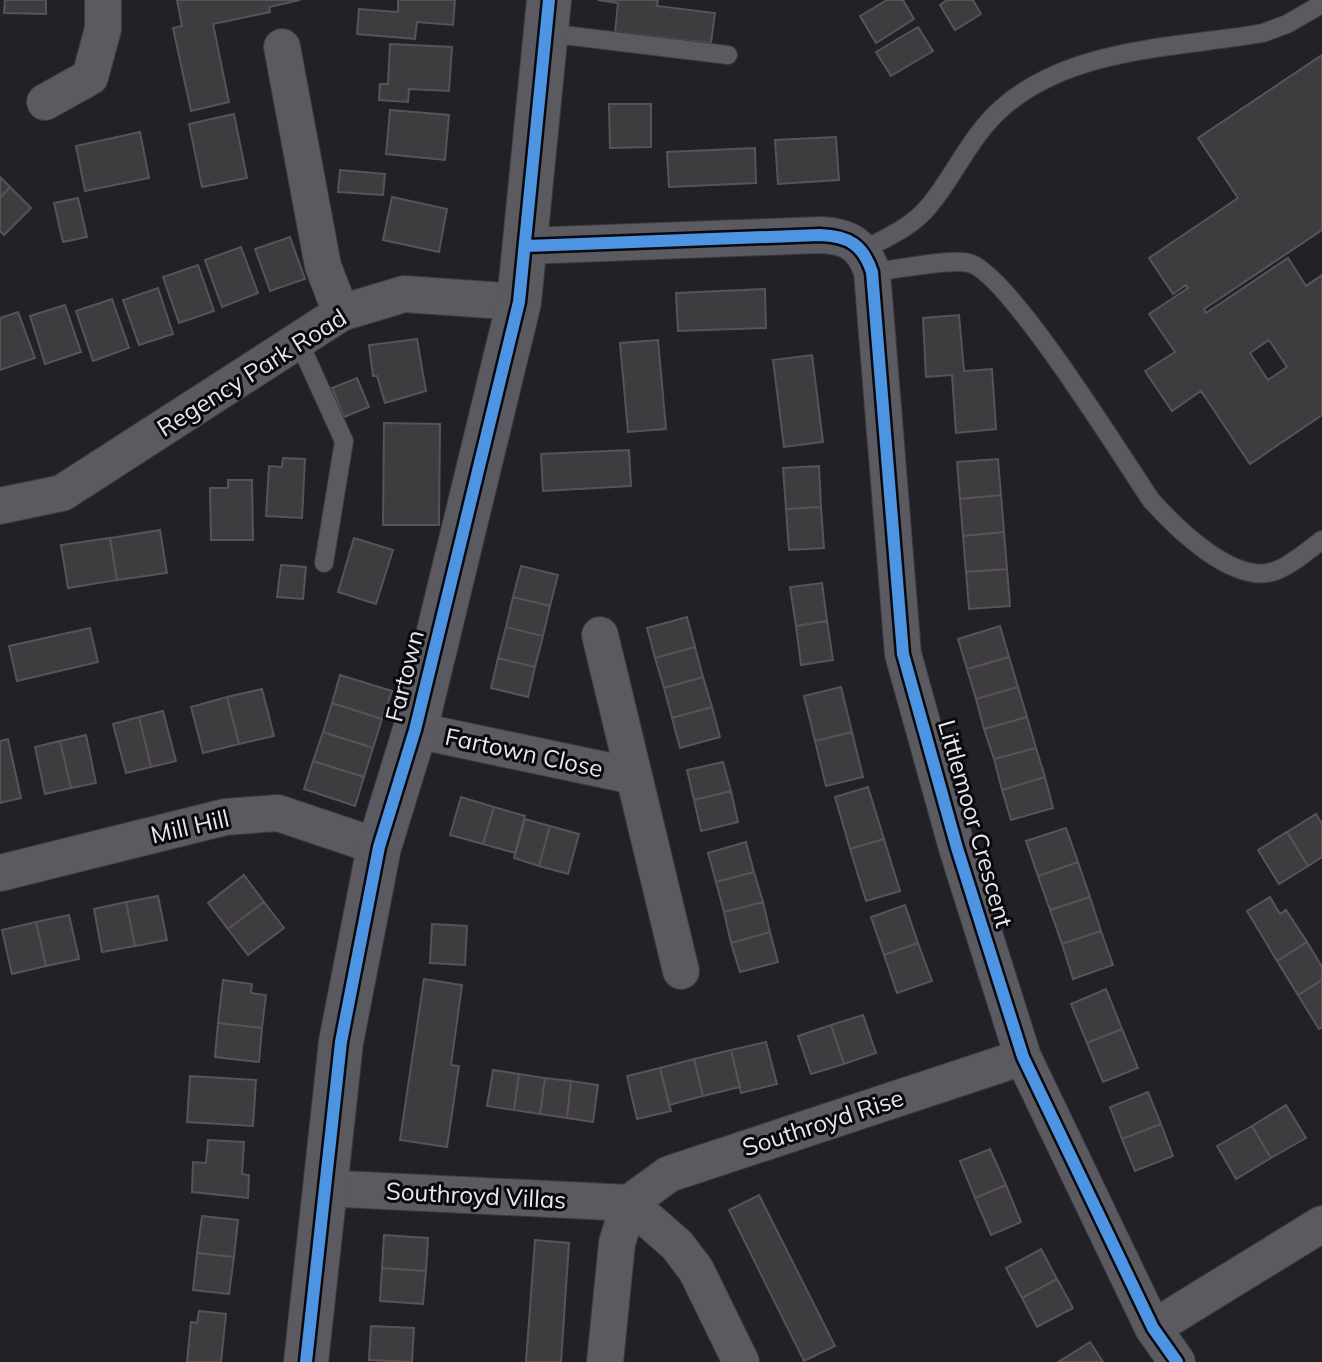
<svg xmlns="http://www.w3.org/2000/svg" width="1322" height="1362" font-family="Mulish,sans-serif">
<rect width="100%" height="100%" fill="#222128"/>
<path fill="#3f3c40" stroke="#575358" stroke-width="2" fill-rule="evenodd" d="M5 0H46V14L4 13Z
M177 0H300L269 7 270 12 213 24 229 102 191 111 173 28 182 26Z
M398 0H455L453 25 417 22 415 39 357 34 359 9 398 12Z
M598 0H658L657 6 715 13 711 43 615 32 618 3Z
M887 0H903L914 19 876 43 860 16Z
M947 0H973L981 14 955 30 940 5Z
M918 27 933 51 891 76 876 52Z
M390 44 452 47 449 91 409 89 408 102 379 100 380 84H388Z
M1322 55V230L1204 309 1206 313 1288 258 1306 286 1322 275V415L1250 464 1201 391 1172 411 1145 371 1175 352 1149 314 1188 288 1186 285 1173 294 1149 258 1238 198 1198 138ZM1269 340 1287 367 1268 380 1250 353Z
M609 104H651V147L610 148Z
M390 110 449 115 445 160 386 154Z
M234 114 247 178 202 187 189 124Z
M140 132 149 178 85 191 76 146Z
M836 137 839 180 778 184 775 140Z
M755 148 756 183 669 187 667 152Z
M340 170 385 174 383 195 338 192Z
M0 177 10 187 0 198Z
M10 187 31 208 4 235 0 231V198Z
M392 197 447 209 439 252 383 240Z
M78 198 87 237 63 242 54 203Z
M290 237 305 279 270 291 255 249Z
M241 247 258 293 222 307 205 260Z
M198 265 214 311 179 323 163 277Z
M158 288 173 334 139 345 123 300Z
M765 289 766 328 678 331 676 293Z
M112 299 129 348 93 361 76 311Z
M65 305 81 352 45 364 30 316Z
M18 312 35 358 0 370V318Z
M959 315 964 371 992 369 996 429 956 433 952 375 926 377 923 318Z
M417 339 426 391 385 403 377 376H373L369 345Z
M658 340 666 429 628 432 620 343Z
M812 355 823 442 784 447 773 360Z
M357 378 369 407 344 417 332 388Z
M384 423 440 424 439 525H383Z
M629 450 631 486 543 491 541 454Z
M283 458 305 459 302 518 266 516 269 466 282 467Z
M998 459 1001 495 960 499 957 462Z
M819 466 821 507 786 509 783 468Z
M228 480H252L253 540H211L210 488H228Z
M1001 495 1004 532 963 536 960 499Z
M821 507 824 548 789 550 786 509Z
M160 530 167 573 117 580 110 538Z
M1004 532 1007 569 966 572 963 536Z
M110 538 117 580 68 588 61 545Z
M354 538 393 550 376 604 338 592Z
M281 565 306 567 303 599 277 597Z
M521 566 558 575 550 606 513 597Z
M1007 569 1010 606 969 609 966 572Z
M822 583 827 621 796 626 790 587Z
M513 597 550 606 543 636 506 627Z
M687 617 695 647 655 658 647 628Z
M827 621 833 660 801 665 796 626Z
M1000 626 1009 657 967 669 958 639Z
M506 627 543 636 535 667 498 658Z
M90 628 98 662 17 681 9 646Z
M695 647 703 677 664 688 655 658Z
M1009 657 1018 687 976 699 967 669Z
M498 658 535 667 528 697 491 688Z
M340 675 392 691 382 719 332 703Z
M703 677 712 707 672 718 664 688Z
M841 687 852 732 815 741 804 696Z
M1018 687 1027 717 984 729 976 699Z
M262 689 274 736 239 744 227 697Z
M227 697 239 744 203 753 191 707Z
M332 703 382 719 373 748 323 732Z
M712 707 720 737 680 748 672 718Z
M163 711 176 761 151 767 139 717Z
M139 717 151 767 126 773 113 724Z
M1027 717 1036 748 994 759 984 729Z
M323 732 373 748 364 777 313 761Z
M852 732 863 777 826 786 815 741Z
M86 735 96 783 71 788 60 741Z
M8 739 21 798 0 803V741Z
M60 741 71 788 45 794 35 747Z
M1036 748 1045 777 1002 790 994 759Z
M313 761 364 777 355 806 304 789Z
M723 762 731 791 694 800 687 770Z
M1045 777 1053 808 1011 820 1002 790Z
M868 787 884 839 850 849 835 797Z
M731 791 738 822 701 831 694 800Z
M461 797 494 807 483 844 450 835Z
M494 807 525 816 515 853 483 844Z
M1316 814 1322 824V857L1308 866 1287 832Z
M525 819 550 826 539 866 514 858Z
M550 826 579 834 568 874 539 866Z
M1066 828 1078 862 1038 876 1026 841Z
M1287 832 1308 866 1279 884 1258 850Z
M884 839 900 891 866 901 850 849Z
M746 842 754 872 716 882 708 853Z
M1078 862 1090 897 1050 910 1038 876Z
M754 872 763 902 724 912 716 882Z
M244 875 264 902 228 929 208 903Z
M158 896 167 940 135 946 126 902Z
M1090 897 1101 931 1062 944 1050 910Z
M1270 897 1280 914 1286 910 1307 942 1277 961 1247 911Z
M126 902 135 946 102 952 94 909Z
M264 902 284 928 248 955 228 929Z
M763 902 770 932 731 943 724 912Z
M905 905 918 943 884 955 871 917Z
M69 915 79 959 46 966 36 922Z
M36 922 46 966 12 974 2 930Z
M432 924 467 926 465 965 430 963Z
M1101 931 1113 965 1073 979 1062 944Z
M770 932 778 962 740 972 731 943Z
M1307 942 1322 967V980L1298 995 1277 961Z
M918 943 932 981 897 993 884 955Z
M424 979 462 985 451 1065 459 1066 447 1147 400 1140Z
M223 980 252 984 251 993 266 995 262 1028 218 1023Z
M1322 980V1027L1319 1029 1298 995Z
M1106 989 1122 1029 1087 1043 1071 1004Z
M863 1015 876 1053 844 1064 831 1025Z
M218 1023 262 1028 259 1062 215 1057Z
M831 1025 844 1064 811 1074 798 1036Z
M1122 1029 1138 1068 1103 1082 1087 1043Z
M766 1042 777 1084 741 1093 731 1050Z
M731 1050 740 1087 703 1096 694 1059Z
M694 1059 703 1096 669 1105 660 1068Z
M660 1068 671 1111 637 1119 627 1076Z
M493 1070 519 1074 514 1110 487 1106Z
M519 1074 545 1078 540 1114 514 1110Z
M190 1076 256 1080 253 1126 187 1122Z
M545 1078 571 1081 567 1118 540 1114Z
M571 1081 598 1085 593 1122 567 1118Z
M1148 1092 1161 1124 1122 1139 1110 1107Z
M1286 1105 1306 1138 1271 1158 1252 1126Z
M1161 1124 1173 1156 1135 1171 1122 1139Z
M1252 1126 1271 1158 1236 1179 1217 1146Z
M208 1140 244 1142 242 1174 249 1175 248 1198 192 1192 193 1162 206 1163Z
M990 1149 1006 1185 975 1198 960 1161Z
M1006 1185 1021 1222 991 1235 975 1198Z
M759 1195 835 1346 804 1361 729 1210Z
M202 1216 238 1220 234 1257 197 1253Z
M384 1235 428 1238 426 1271 382 1268Z
M535 1240 569 1243 561 1362H526Z
M1041 1249 1057 1279 1022 1298 1006 1268Z
M197 1253 234 1257 229 1294 193 1290Z
M382 1268 426 1271 423 1304 380 1301Z
M1057 1279 1073 1308 1037 1327 1022 1298Z
M199 1311 226 1314 221 1362H187L191 1322 197 1323Z
M371 1326 414 1328 412 1362 369 1360Z
M1090 1342 1103 1362H1058Z"/>
<g fill="none" stroke-linecap="round" stroke-linejoin="round">
<defs>
<path id="lane" d="M547 33 728 55
M863 250C886 238 912 227 929 206 955 175 970 136 1002 108 1071 47 1176 48 1263 33L1287 24 1322 4
M872 272C895 270 950 258 969 263 1008 272 1123 459 1151 500 1175 527 1234 586 1275 571 1292 565 1308 550 1322 540
M299 342 344 441 324 563"/>
<path id="street" d="M282 47 323 266 341 313
M45 102 90 77 103 29V0
M527 246 820 235C849 236 863 245 872 272L903 654 957 848 1023 1057 1153 1328 1177 1362
M0 506 62 493 341 313 404 294 519 302
M600 635 681 971
M415 730 633 776
M0 873 225 817 278 813 379 847
M322 1188 629 1203
M629 1203 669 1174 1023 1057
M629 1203 677 1245 696 1270 741 1362
M1153 1328 1322 1224
M605 1362 617 1243 629 1203"/>
<path id="secondary" d="M306 1362 341 1042 379 847 415 730 519 302 549 0"/>
</defs>
<use href="#lane" stroke="#3c3b41" stroke-width="20"/>
<use href="#street" stroke="#3c3b41" stroke-width="38"/>
<use href="#secondary" stroke="#3c3b41" stroke-width="46"/>
<use href="#lane" stroke="#5b5a60" stroke-width="18"/>
<use href="#street" stroke="#5b5a60" stroke-width="36"/>
<use href="#secondary" stroke="#5b5a60" stroke-width="44"/>
<defs>
<path id="cycleway" d="M527 246 820 235C849 236 863 245 872 272L903 654 957 848 1023 1057 1153 1328 1177 1362
M306 1362 341 1042 379 847 415 730 519 302 549 0"/>
</defs>
<use href="#cycleway" stroke="#09090e" stroke-width="17"/>
<use href="#cycleway" stroke="#4d94e3" stroke-width="12"/>
</g>
<g text-anchor="middle" stroke-width="6" stroke-linejoin="round" paint-order="stroke">
<g font-size="24" fill="#e7e7f0" stroke="#09090e">
<text transform="translate(252 373) rotate(-32)" y="8">Regency Park Road</text>
<text transform="translate(405 676) rotate(-76)" y="8">Fartown</text>
<text transform="translate(524 753) rotate(12)" y="8">Fartown Close</text>
<text transform="translate(975 824) rotate(74)" y="8">Littlemoor Crescent</text>
<text transform="translate(190 827) rotate(-13)" y="8">Mill Hill</text>
<text transform="translate(823 1123) rotate(-18)" y="8">Southroyd Rise</text>
<text transform="translate(476 1196) rotate(3)" y="8">Southroyd Villas</text>
</g>
</g>
</svg>
